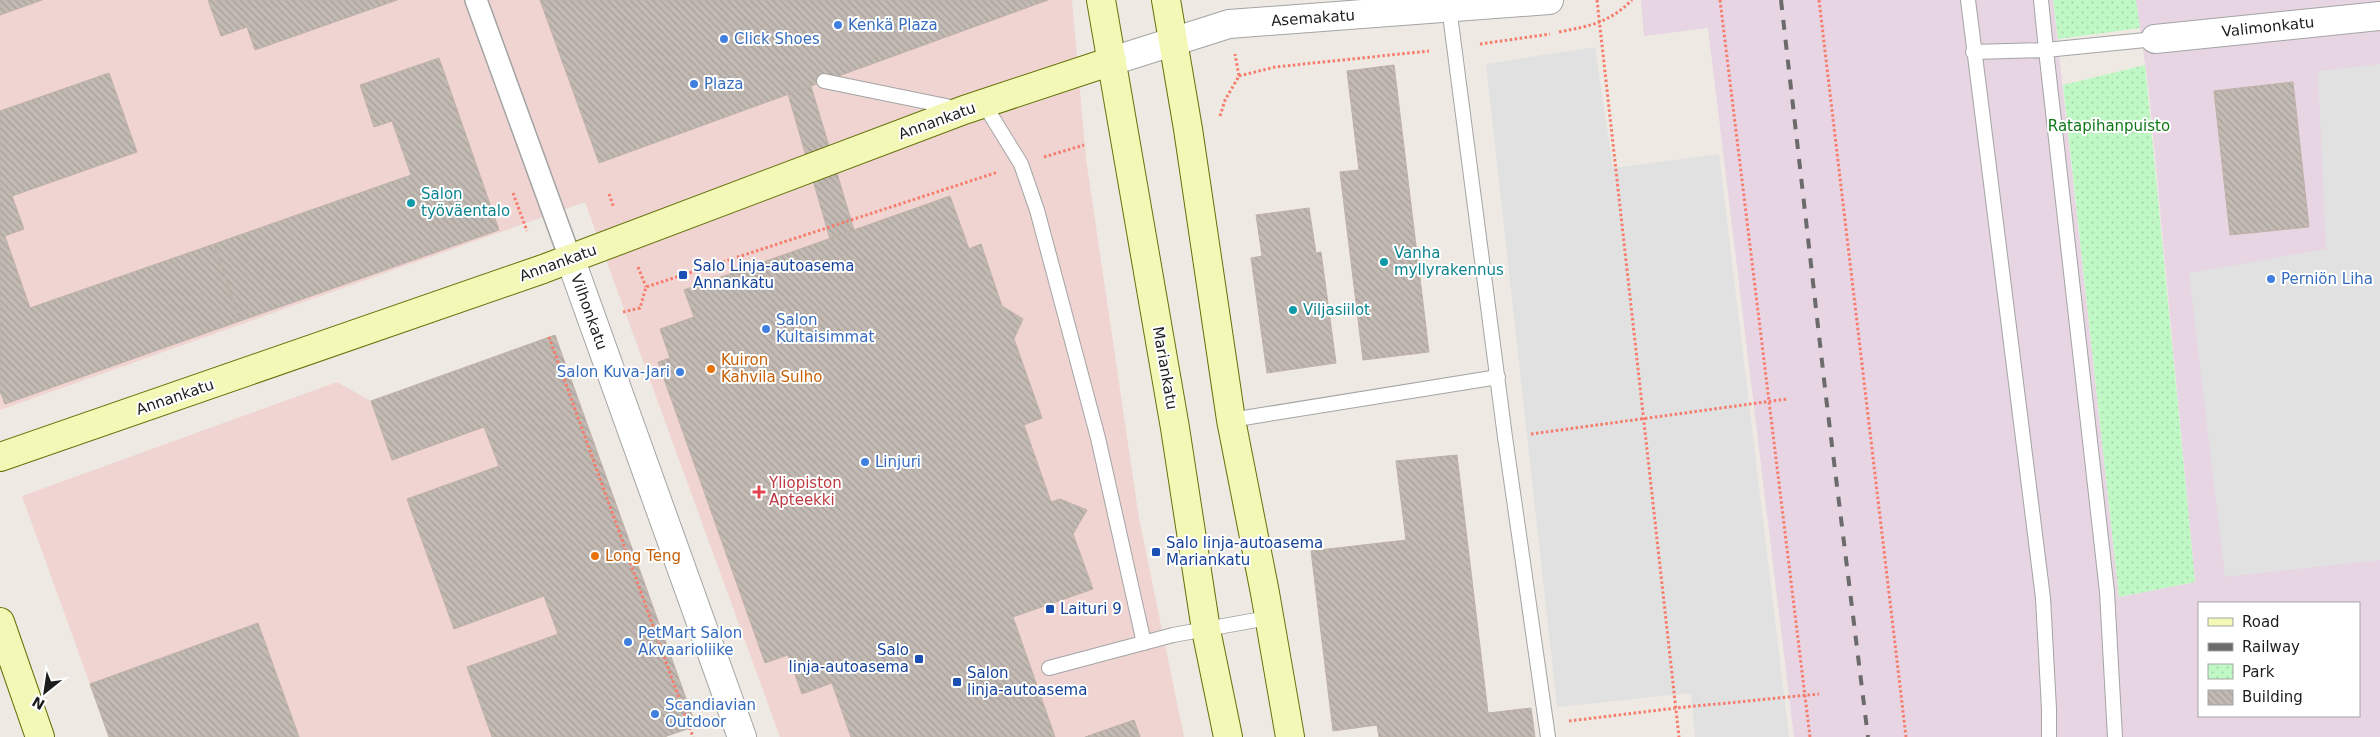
<svg xmlns="http://www.w3.org/2000/svg" width="2380" height="737" font-family="'DejaVu Sans',sans-serif">
<defs>
<pattern id="park-dots" width="8" height="8" patternUnits="userSpaceOnUse" patternTransform="scale(1.25)"><rect width="8" height="8" fill="#c0f8c5"/><path d="M2 2h.1M6 6h.1" fill="none" stroke="#a5d4a9" stroke-width="1.8" stroke-linecap="round"/></pattern>
<pattern id="building-back-hatch" width="6" height="6" patternUnits="userSpaceOnUse" patternTransform="scale(1.25)"><rect width="6" height="6" fill="#c2bab3"/><path d="M-1 5l2 2M0 0l6 6M5-1l2 2" fill="none" stroke="#a69f9a"/></pattern>
</defs>
<rect width="100%" height="100%" fill="#eeeae3"/>
<path fill="#efd4d2" d="M0 0H1072L1086 159 1139 518 1184 737H780L585 202 0 410Z
M555 335 696 726 664 737H109L22 496 337 382 371 401Z"/>
<path fill="#e7d5e3" fill-rule="evenodd" d="M1641 0H2053L2119 597 2195 582 2149 92 2136 0H2380V737H1794L1708 28 1644 36ZM2199 603H2359V716H2199Z"/>
<path fill="url(#park-dots)" d="M2053 0H2136L2140 28 2058 39Z
M2145 65 2195 582 2119 597 2063 85Z"/>
<path fill="#e1e1e1" d="M1595 47 1613 168 1719 154 1789 737H1695L1691 693 1557 707 1486 64Z
M2380 64V560L2225 577 2189 273 2326 249 2318 71Z"/>
<path fill="url(#building-back-hatch)" stroke="#bfb1a6" d="M0 0H42L0 15Z
M208 0H397L255 50 247 27 221 36Z
M540 0H1048L599 163Z
M439 58 499 230 240 321 214 244 411 175 392 121 374 127 360 85Z
M1394 65 1429 352 1363 360 1340 172 1359 170 1347 71Z
M109 73 137 152 12 196 24 229 5 236 30 308 214 244 240 321 5 404 0 391V111Z
M2293 82 2309 227 2230 235 2214 91Z
M811 86 854 230 830 239 788 94Z
M950 196 969 249 981 244 1002 306 1023 319 1014 339 1042 418 1024 425 1051 502 1060 499 1087 510 1073 534 1093 589 1013 617 1055 737H851L832 683 802 694 788 655 765 663 658 362 670 358 660 329 694 317 684 290Z
M1309 208 1316 253 1321 252 1336 363 1267 373 1251 258 1262 256 1256 215Z
M555 335 696 726 664 737H492L467 667 558 634 544 596 454 629 407 499 499 466 484 427 392 460 371 401Z
M1457 455 1488 713 1531 708 1535 737H1379L1377 725 1333 731 1311 551 1406 540 1396 461Z
M258 623 299 737H109L90 684Z
M1134 720 1140 737H1085Z"/>
<g fill="none" stroke-linecap="round" stroke-linejoin="round">
<defs>
<path id="service" d="M1968 0 2043 598 2049 709V737
M2041 0 2046 50 2155 39
M1449 7 1505 437 1548 737
M1973 52 2046 50 2107 592 2115 737
M824 81 956 108
M984 104 1021 164 1037 210 1098 438 1144 643
M1231 420 1498 377
M1049 668 1173 635 1268 618"/>
<path id="pedestrian" d="M476 0 570 258"/>
<path id="minor" d="M2155 39 2380 16
M1112 61 1229 24 1549 0
M570 258 742 737"/>
<path id="secondary" d="M1101 0 1175 428 1206 630 1228 737
M1166 0 1188 129 1231 420 1265 593 1290 737
M0 457 543 269 964 110 1112 61
M0 622 40 737"/>
</defs>
<use href="#service" stroke="#a4a4a4" stroke-width="16"/>
<use href="#pedestrian" stroke="#a4a4a4" stroke-width="24"/>
<use href="#minor" stroke="#a4a4a4" stroke-width="30"/>
<use href="#secondary" stroke="#647107" stroke-width="30"/>
<path stroke="#f67c6c" stroke-width="3" stroke-dasharray="2.5 2.5" stroke-linecap="butt" d="M1597 0 1679 737
M1720 0 1810 737
M1819 0 1906 737
M1559 32C1589 26 1609 23 1632 0
M1480 44 1550 34
M1239 76 1275 67 1429 51
M1220 116 1225 100 1239 76 1235 54
M1044 157 1084 145
M513 193 527 231
M609 194 614 208
M638 267 646 287
M623 312 640 308 646 287 998 172
M549 337 693 737
M1531 434 1787 399
M1569 721 1676 708 1819 694"/>
<use href="#service" stroke="#fff" stroke-width="14"/>
<use href="#pedestrian" stroke="#fff" stroke-width="21"/>
<use href="#minor" stroke="#fff" stroke-width="28"/>
<use href="#secondary" stroke="#f3f8b7" stroke-width="28"/>
<path stroke="#6b6b6b" stroke-width="4" stroke-dasharray="10 10" stroke-linecap="butt" d="M1781 0 1826 397 1868 737"/>
</g>
<g fill="#3f7fe0" stroke="#fff" stroke-width="2">
<circle cx="838" cy="25" r="5"/>
<circle cx="724" cy="39" r="5"/>
<circle cx="694" cy="84" r="5"/>
<circle cx="2271" cy="279" r="5"/>
<circle cx="766" cy="329" r="5"/>
<circle cx="680" cy="372" r="5"/>
<circle cx="865" cy="462" r="5"/>
<circle cx="628" cy="642" r="5"/>
<circle cx="655" cy="714" r="5"/>
</g>
<g fill="#0f9aa8" stroke="#fff" stroke-width="2">
<circle cx="411" cy="203" r="5"/>
<circle cx="1384" cy="262" r="5"/>
<circle cx="1293" cy="310" r="5"/>
</g>
<g fill="#1a4fb4" stroke="#fff" stroke-width="2">
<rect x="678" y="270" width="10" height="10" rx="2.5"/>
<rect x="1151" y="547" width="10" height="10" rx="2.5"/>
<rect x="1045" y="604" width="10" height="10" rx="2.5"/>
<rect x="914" y="654" width="10" height="10" rx="2.5"/>
<rect x="952" y="677" width="10" height="10" rx="2.5"/>
</g>
<g fill="#e8710a" stroke="#fff" stroke-width="2">
<circle cx="711" cy="369" r="5"/>
<circle cx="595" cy="556" r="5"/>
</g>
<path fill="#e0444e" stroke="#fff" stroke-width="2" d="M756.5 484.5h5v5h5v5h-5v5h-5v-5h-5v-5h5z"/>
<g text-anchor="middle" stroke-width="4" stroke-linejoin="round" paint-order="stroke">
<g font-size="15" fill="#1d1d1d" stroke="#fff">
<text transform="translate(1313 18) rotate(-4)" y="5">Asemakatu</text>
<text transform="translate(2268 27) rotate(-6)" y="5">Valimonkatu</text>
<text transform="translate(937 121) rotate(-20)" y="5">Annankatu</text>
<text transform="translate(558 263) rotate(-20)" y="5">Annankatu</text>
<text transform="translate(589 312) rotate(70)" y="5">Vilhonkatu</text>
<text transform="translate(1165 368) rotate(80)" y="5">Mariankatu</text>
<text transform="translate(175 397) rotate(-19)" y="5">Annankatu</text>
</g>
<g font-size="15" fill="#366cbe" stroke="#fff" text-anchor="start">
<text x="848" y="30">Kenkä Plaza</text>
<text x="734" y="44">Click Shoes</text>
<text x="704" y="89">Plaza</text>
<text x="2281" y="284">Perniön Liha</text>
<text x="776" y="325">Salon<tspan x="776" dy="17">Kultaisimmat</tspan></text>
<text x="670" y="377" text-anchor="end">Salon Kuva-Jari</text>
<text x="875" y="467">Linjuri</text>
<text x="638" y="638">PetMart Salon<tspan x="638" dy="17">Akvaarioliike</tspan></text>
<text x="665" y="710">Scandiavian<tspan x="665" dy="17">Outdoor</tspan></text>
</g>
<g font-size="15" fill="#0e7818" stroke="#fff">
<text x="2109" y="131">Ratapihanpuisto</text>
</g>
<g font-size="15" fill="#0d838f" stroke="#fff" text-anchor="start">
<text x="421" y="199">Salon<tspan x="421" dy="17">työväentalo</tspan></text>
<text x="1394" y="258">Vanha<tspan x="1394" dy="17">myllyrakennus</tspan></text>
<text x="1303" y="315">Viljasiilot</text>
</g>
<g font-size="15" fill="#164399" stroke="#fff" text-anchor="start">
<text x="693" y="271">Salo Linja-autoasema<tspan x="693" dy="17">Annankatu</tspan></text>
<text x="1166" y="548">Salo linja-autoasema<tspan x="1166" dy="17">Mariankatu</tspan></text>
<text x="1060" y="614">Laituri 9</text>
<text x="909" y="655" text-anchor="end">Salo<tspan x="909" dy="17">linja-autoasema</tspan></text>
<text x="967" y="678">Salon<tspan x="967" dy="17">linja-autoasema</tspan></text>
</g>
<g font-size="15" fill="#c56008" stroke="#fff" text-anchor="start">
<text x="721" y="365">Kuiron<tspan x="721" dy="17">Kahvila Sulho</tspan></text>
<text x="605" y="561">Long Teng</text>
</g>
<g font-size="15" fill="#be3a42" stroke="#fff" text-anchor="start">
<text x="769" y="488">Yliopiston<tspan x="769" dy="17">Apteekki</tspan></text>
</g>
</g>
<rect x="2198" y="602" width="162" height="115" fill="#ffffff" stroke="#a5a5a5"/>
<rect x="2208" y="618" width="25" height="8" fill="#f3f8b7" stroke="#a5a5a5"/>
<text x="2242" y="627" font-size="15" fill="#1d1d1d">Road</text>
<rect x="2208" y="643" width="25" height="8" fill="#6b6b6b" stroke="#a5a5a5"/>
<text x="2242" y="652" font-size="15" fill="#1d1d1d">Railway</text>
<rect x="2208" y="664" width="25" height="15" fill="url(#park-dots)" stroke="#a5a5a5"/>
<text x="2242" y="677" font-size="15" fill="#1d1d1d">Park</text>
<rect x="2208" y="690" width="25" height="15" fill="url(#building-back-hatch)" stroke="#a5a5a5"/>
<text x="2242" y="702" font-size="15" fill="#1d1d1d">Building</text>
<g transform="translate(45 692) rotate(210)" stroke="#ffffff" stroke-width="4" paint-order="stroke">
<path d="M0-4L9 19L0 12L-9 19Z" fill="#1d1d1d"/>
<text y="-8" font-size="14" font-weight="bold" text-anchor="middle" fill="#1d1d1d">N</text>
</g>
</svg>
